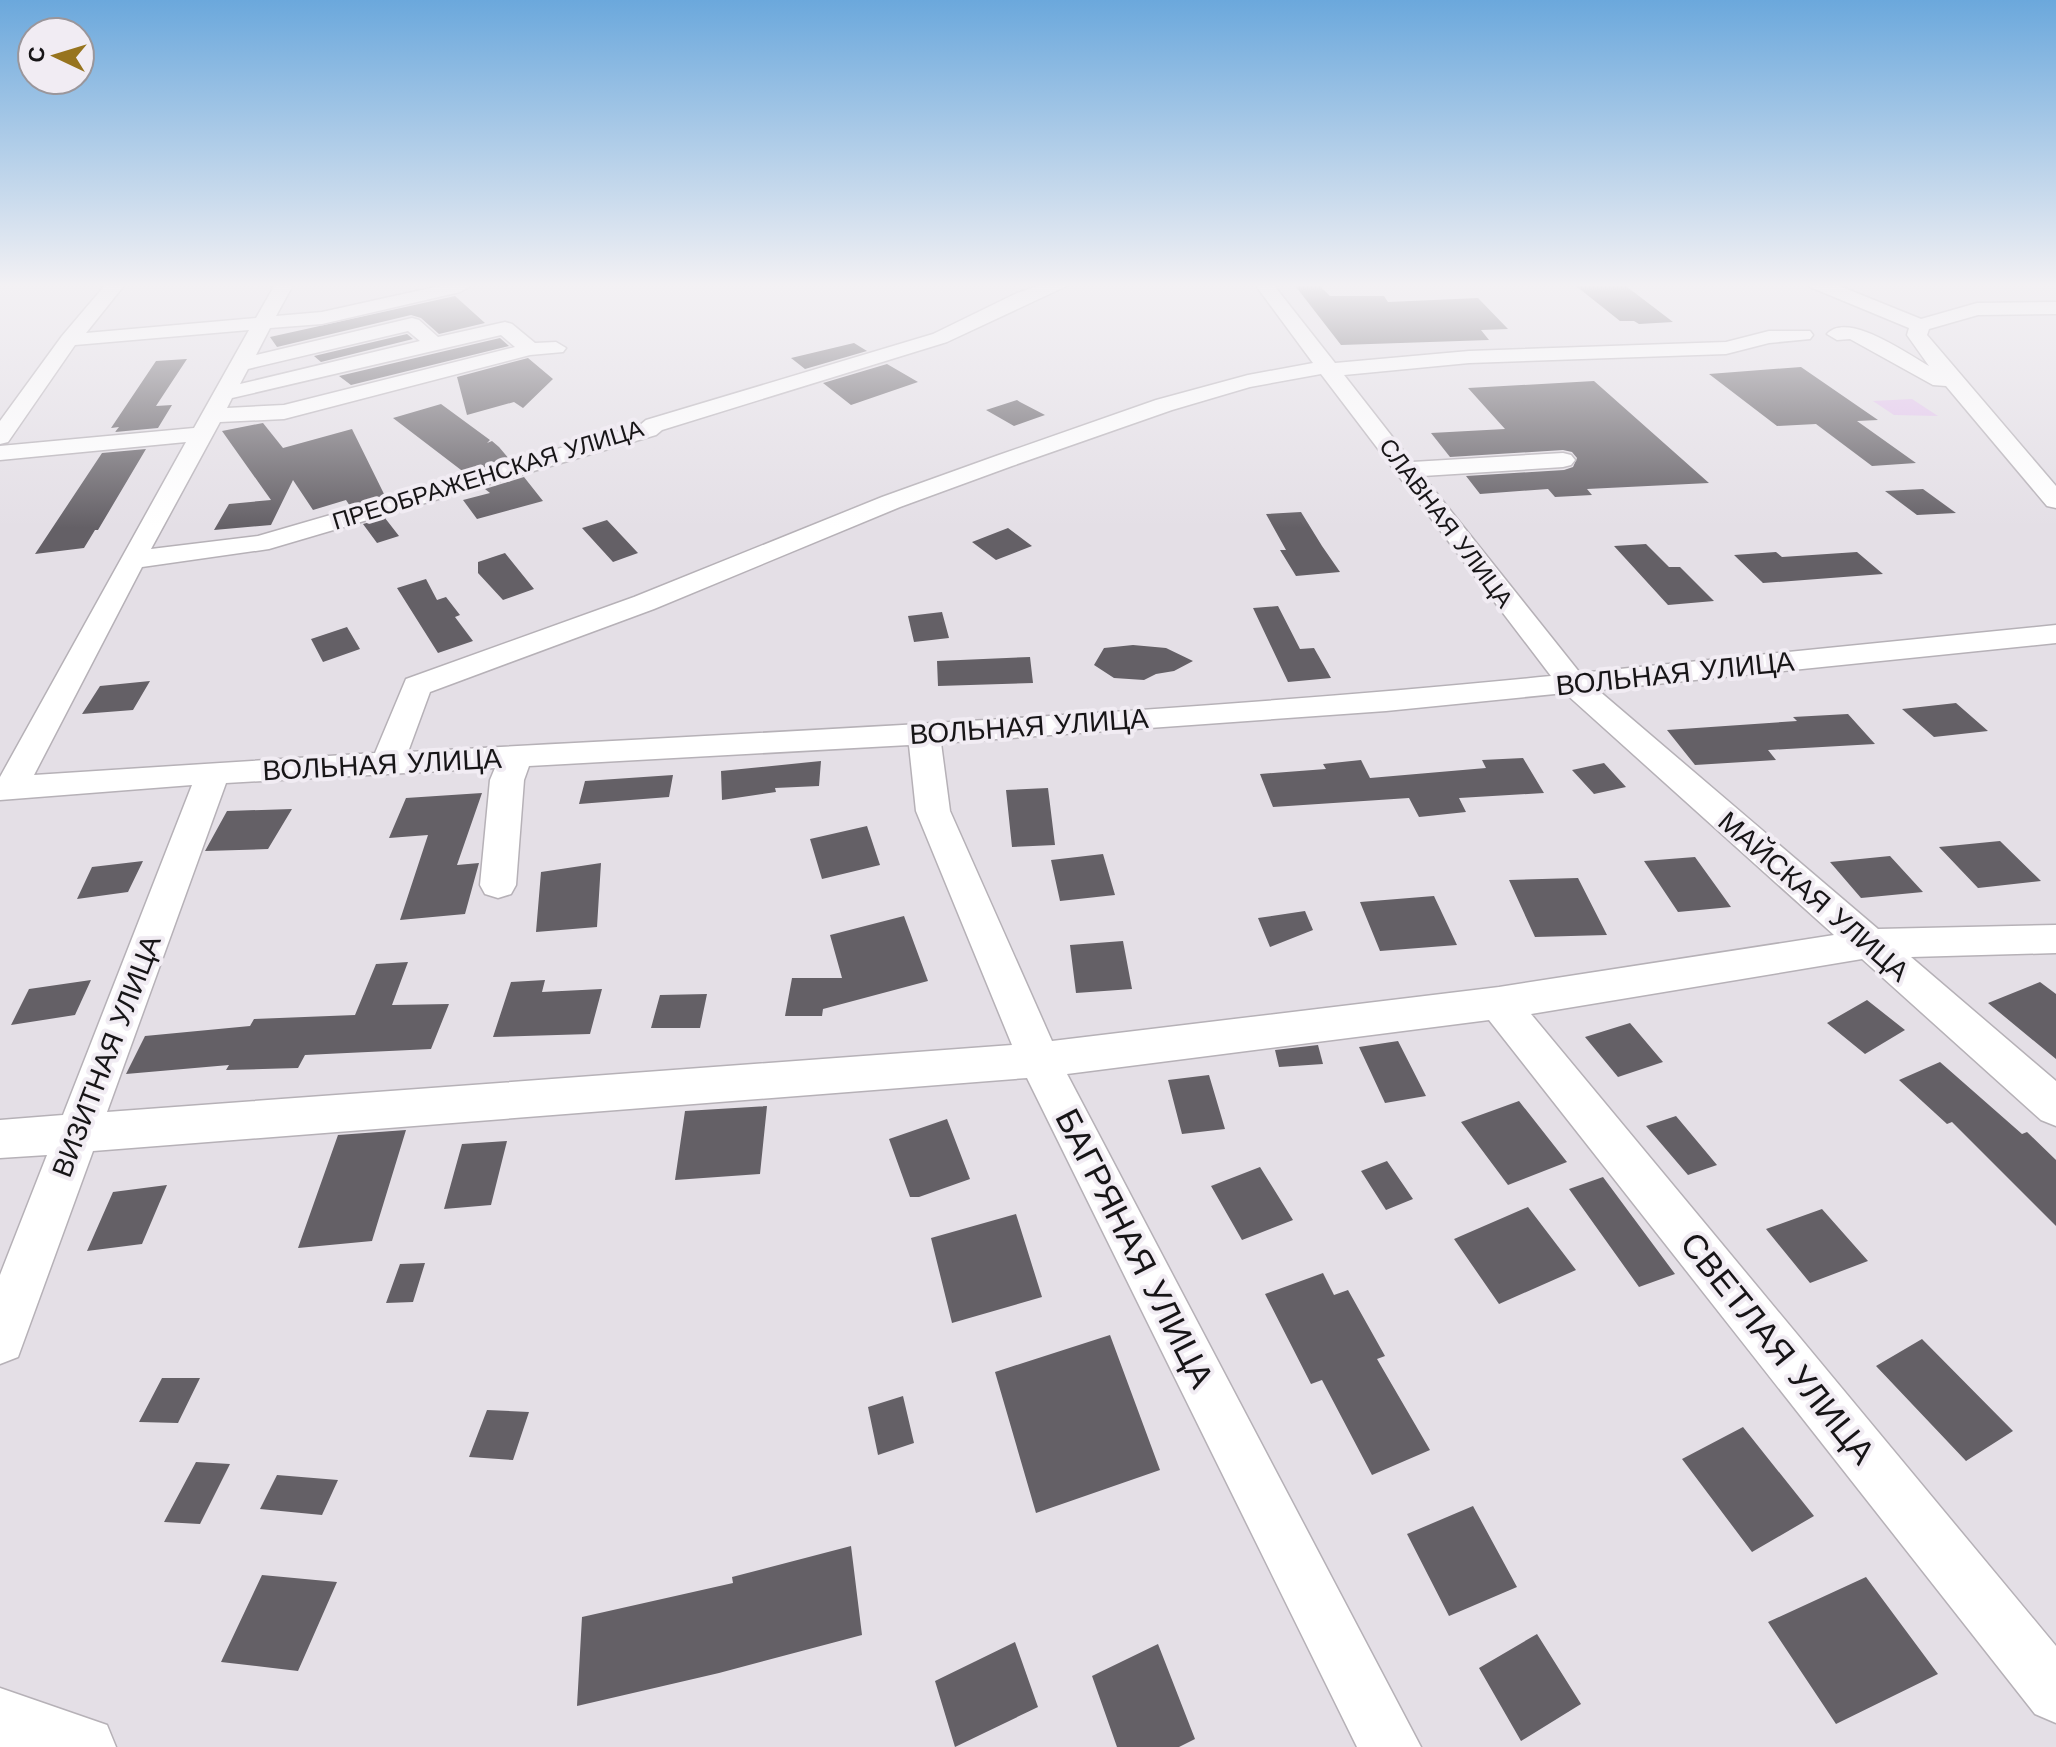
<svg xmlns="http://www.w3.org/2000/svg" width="2056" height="1747" font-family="'Work Sans',sans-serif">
<rect width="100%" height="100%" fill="#e4dfe6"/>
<path fill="#e2c2ec" d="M1912 399 1938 416 1894 415 1873 401Z"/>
<path fill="#646066" d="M1293 283H1317L1330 296H1384L1388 302 1478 298 1508 329 1481 330 1489 340 1341 345Z
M1622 283 1673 322 1639 324 1634 321H1620L1576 286Z
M455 296 485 323 439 334 421 318 411 315 277 347 270 337Z
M407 334 413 339 321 362 314 356Z
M500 338 509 346 351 385 339 376Z
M854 343 867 351 805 369 791 358Z
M528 358 553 379 523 408 514 402 467 415 457 377Z
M187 359 156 406 172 405 158 428 115 432 119 427 111 428 156 361Z
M887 364 918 382 851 405 823 383Z
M1801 367 1878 420 1857 421 1916 463 1872 466 1816 424 1777 426 1709 374Z
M1594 381 1709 483 1587 489 1592 495 1555 497 1548 489 1480 494 1466 476 1564 470 1573 467 1577 458 1572 452 1563 450 1450 457 1431 433 1505 429 1468 388Z
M1017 400 1020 402 1045 415 1014 426 986 410Z
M441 404 490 440 487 443 492 441 499 447 510 460 465 473 393 418Z
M263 423 283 448 352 429 385 496 350 506 346 500 313 510 293 480 271 525 214 530 229 504 271 500 222 431Z
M146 449 98 530H95L84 548 35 554 102 453Z
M524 477 543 501 477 519 463 500 490 493 485 489Z
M1923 489 1956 513 1917 515 1885 491Z
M1301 512 1322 546 1340 572 1296 576 1280 550H1286L1266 514Z
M385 518 399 536 377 543 363 524Z
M607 520 638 553 613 562 582 528Z
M1008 528 1032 546 996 560 972 542Z
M1646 544 1669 567H1680L1714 601 1668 605 1614 546Z
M1776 552 1782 557 1857 552 1883 574 1763 583 1734 555Z
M505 553 534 589 503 600 478 573V562Z
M426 579 437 600 446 597 460 615 455 617 473 641 438 653 397 588Z
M1278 606 1300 649 1314 648 1331 678 1288 682 1253 608Z
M942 612 949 638 914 642 908 616Z
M347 627 360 649 323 662 311 639Z
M1133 645 1166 648 1193 661 1174 671 1156 674 1144 680 1114 678 1094 665 1104 648Z
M1030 657 1033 683 938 686 937 661Z
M150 681 133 710 82 714 100 686Z
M1956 703 1988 731 1934 737 1902 709Z
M1848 714 1875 744 1768 750 1776 760 1695 765 1667 730 1797 721 1793 717Z
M1523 758 1544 793 1459 798 1466 812 1419 817 1409 798 1273 807 1260 774 1326 769 1323 764 1361 760 1370 778 1486 768 1482 760Z
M821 761 819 786 775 788 776 792 722 800 721 771Z
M1604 763 1626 787 1594 794 1572 770Z
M673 775 669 797 579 804 585 781Z
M1048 788 1055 845 1012 847 1006 790Z
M482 793 457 865 479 863 465 914 400 920 428 835 389 838 406 798Z
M292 809 268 849 205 851 227 811Z
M867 826 880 865 822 879 810 839Z
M2000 841 2041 881 1978 888 1939 847Z
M1103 854 1115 895 1060 901 1051 860Z
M1890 856 1923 892 1861 898 1830 862Z
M1695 857 1731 907 1678 912 1644 861Z
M143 861 128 892 77 899 92 867Z
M601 863 597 927 536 932 541 872Z
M1578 878 1607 935 1535 937 1509 880Z
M1434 896 1457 945 1380 951 1360 902Z
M1305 911 1313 930 1270 947 1258 918Z
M904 916 928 981 823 1009 822 1016H785L792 978H842L830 935Z
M1123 941 1132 989 1076 993 1070 945Z
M408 962 392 1005 449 1004 431 1049 305 1055 298 1068 226 1070 229 1065 126 1074 145 1036 250 1026 254 1019 355 1015 376 964Z
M91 980 75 1015 11 1025 29 989Z
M545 980 542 992 602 989 590 1034 493 1037 511 982Z
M2040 982 2056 994V1059L1988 1003Z
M707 994 700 1028H651L660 995Z
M1867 1000 1905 1030 1865 1054 1827 1023Z
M1630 1023 1663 1062 1618 1077 1585 1037Z
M1398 1041 1426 1096 1385 1103 1359 1047Z
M1318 1045 1323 1064 1279 1067 1275 1050Z
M1940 1062 2022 1134 2027 1132 2056 1160V1226L1952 1122 1947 1124 1899 1080Z
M1209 1075 1225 1129 1182 1134 1168 1080Z
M1519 1101 1567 1162 1508 1185 1461 1122Z
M767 1106 760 1174 675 1180 685 1111Z
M1676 1116 1717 1165 1688 1175 1646 1126Z
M947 1119 970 1179 919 1197H910L889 1139Z
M406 1130 372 1241 298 1248 338 1135Z
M507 1141 491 1205 444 1209 462 1144Z
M1387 1161 1413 1199 1386 1210 1361 1171Z
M1260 1167 1293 1220 1242 1240 1211 1186Z
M1603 1177 1675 1274 1639 1287 1569 1189Z
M167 1185 142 1244 87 1251 113 1192Z
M1528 1207 1576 1270 1499 1304 1454 1239Z
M1822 1209 1868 1261 1810 1283 1766 1229Z
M1016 1214 1042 1297 952 1323 931 1238Z
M425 1263 413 1302 386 1303 400 1264Z
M1323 1273 1334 1295 1348 1290 1385 1356 1377 1359 1430 1450 1372 1475 1322 1380 1311 1384 1265 1294Z
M1110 1335 1160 1470 1036 1513 995 1372Z
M1922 1339 2013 1431 1966 1461 1876 1366Z
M162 1378H200L178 1423 139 1422Z
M903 1396 914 1443 878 1455 868 1407Z
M487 1410 529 1412 513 1460 469 1457Z
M1743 1427 1814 1516 1752 1552 1682 1459Z
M196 1462 230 1464 200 1524 164 1522Z
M277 1475 338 1480 322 1515 260 1509Z
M1473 1506 1517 1587 1449 1616 1407 1534Z
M851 1546 862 1635 719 1673 577 1706 582 1617 733 1583 732 1577Z
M262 1575 337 1582 298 1671 221 1662Z
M1866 1577 1938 1674 1836 1724 1768 1622Z
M1537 1634 1581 1704 1521 1741 1479 1668Z
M1015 1642 1038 1707 955 1747 935 1681Z
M1158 1644 1195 1739 1179 1747H1117L1092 1676Z"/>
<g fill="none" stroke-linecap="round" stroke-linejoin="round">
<defs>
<path id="minor" d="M107 283H126L86 333 256 318 276 283H294L276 316 322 312 453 283H466L469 287 460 292 322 324 270 328 256 355 412 318 419 320 438 337 505 322 512 324 535 343 556 342 566 348 563 352 530 355 284 419 220 422 151 549 258 536 640 425 646 420 933 334 1017 293 1046 283H1073L947 342 662 430 656 435 269 549 142 567 34 775 375 753 406 679 634 597 882 497 996 456 1156 400 1248 375 1313 363 1254 283H1272L1335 363 1469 351 1726 342 1769 331H1810L1813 335 1810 339 1769 343 1726 354 1469 363 1344 375 1412 462 1563 453 1571 455 1575 460 1571 465 1563 467 1423 476 1580 673 2056 625V643L1598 690 1878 929 2056 925V953L1911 957 2056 1081V1126L2041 1120 1862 959 1531 1014 2056 1646V1723L2035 1714 1489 1020 1067 1074 1421 1747H1357L1027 1078 93 1151 18 1357 0 1364V1275L47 1155 0 1158V1120L63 1115 192 785 0 800V777L186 442 0 460V446L194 428 249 330 75 345 8 442 0 444V421L62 336ZM408 331 420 341 240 384 248 369ZM501 335 515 347 284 405 227 408 232 398ZM1321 374 1551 676C1171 714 789 731 408 752L430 692 654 609 900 507 1012 466 1172 410 1250 387ZM1565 693 1834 935 1499 987 1052 1041 950 811 941 743 1386 711ZM909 745 916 811 1012 1045 107 1112 226 783 495 768 490 780 480 885 485 894 498 898 511 894 516 885 524 780 529 766Z
M1807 283H1832L1921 319 1977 303 2056 302V314L1978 315 1929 329 1927 335 2056 486V508L2047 506 1946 386 1933 385 1850 339 1837 340 1827 334C1848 311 1907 354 1929 366L1907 335 1909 328 1810 287Z
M0 1688 107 1725 116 1747H0Z"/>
</defs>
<use href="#minor" stroke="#b6b1b7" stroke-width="3"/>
<use href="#minor" fill="#fff" fill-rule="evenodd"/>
</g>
<linearGradient id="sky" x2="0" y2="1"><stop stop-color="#6ba8dc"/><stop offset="0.54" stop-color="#f3f1f4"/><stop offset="1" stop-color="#f3f1f4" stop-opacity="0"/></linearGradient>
<rect width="2056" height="528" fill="url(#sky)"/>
<g text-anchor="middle" stroke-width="8" stroke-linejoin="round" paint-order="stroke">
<g font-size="24" fill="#171517" stroke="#f1ecf3">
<text transform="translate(488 475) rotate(-17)" y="8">ПРЕОБРАЖЕНСКАЯ УЛИЦА</text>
<text transform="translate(1446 523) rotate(53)" y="8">СЛАВНАЯ УЛИЦА</text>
</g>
<g font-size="28" fill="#171517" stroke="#f1ecf3">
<text transform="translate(1675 673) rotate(-6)" y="10">ВОЛЬНАЯ УЛИЦА</text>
<text transform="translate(1029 726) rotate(-4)" y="10">ВОЛЬНАЯ УЛИЦА</text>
<text transform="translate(382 764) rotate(-3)" y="10">ВОЛЬНАЯ УЛИЦА</text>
<text transform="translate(1814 896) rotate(41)" y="10">МАЙСКАЯ УЛИЦА</text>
<text transform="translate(106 1056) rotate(-69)" y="10">ВИЗИТНАЯ УЛИЦА</text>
</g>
<g font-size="34" fill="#171517" stroke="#f1ecf3">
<text transform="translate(1135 1248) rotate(63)" y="12">БАГРЯНАЯ УЛИЦА</text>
<text transform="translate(1778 1348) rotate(51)" y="12">СВЕТЛАЯ УЛИЦА</text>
</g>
</g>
<g transform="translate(56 56) rotate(274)"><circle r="38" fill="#f1ecf3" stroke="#9a969b" stroke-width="2"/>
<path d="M0-6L14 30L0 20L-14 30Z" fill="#97741e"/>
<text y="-12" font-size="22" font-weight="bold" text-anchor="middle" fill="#171517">С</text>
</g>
</svg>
